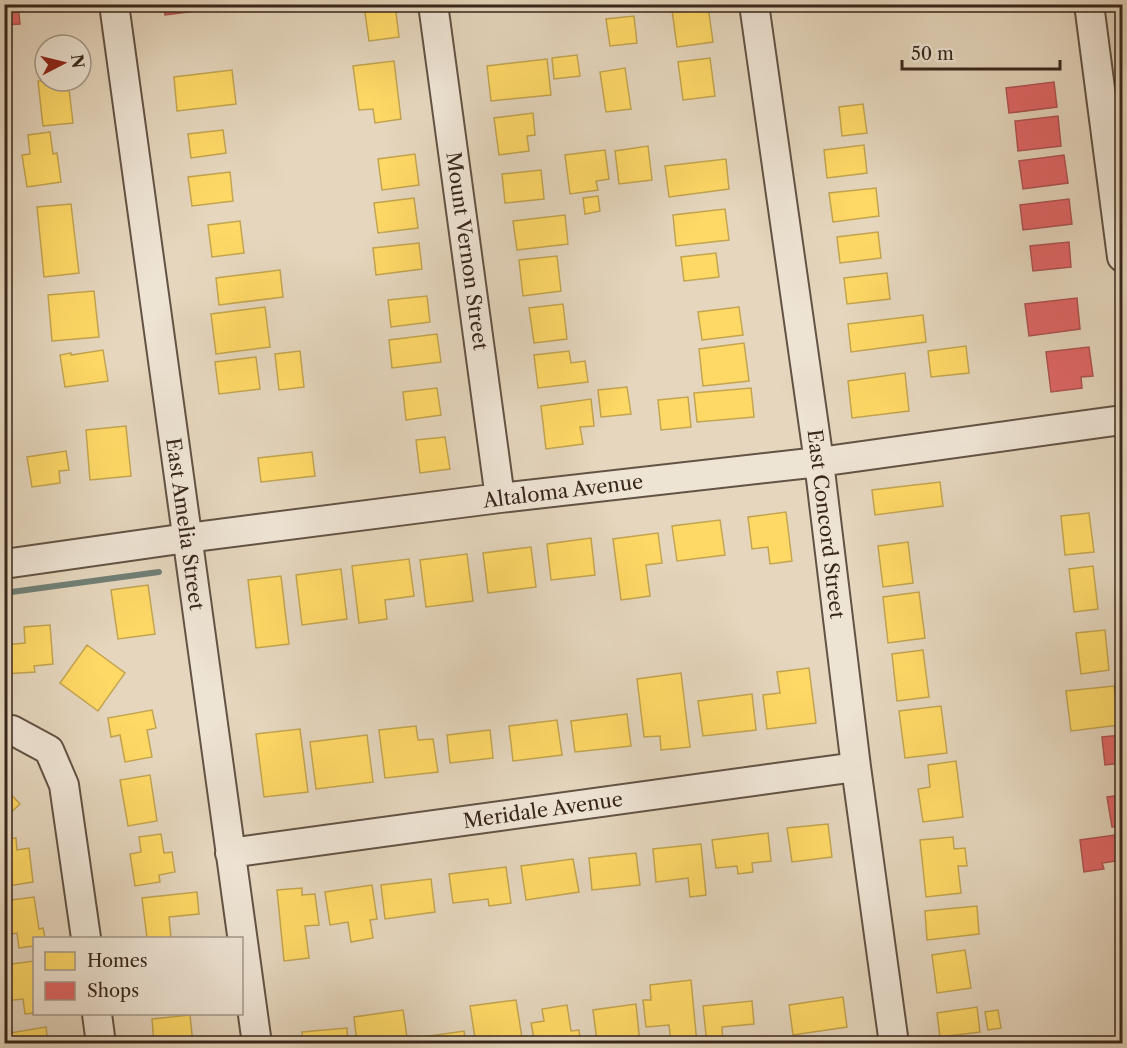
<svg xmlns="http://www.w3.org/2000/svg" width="1127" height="1048" font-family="'Libre Caslon Text',serif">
<rect width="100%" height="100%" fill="#e5d6bd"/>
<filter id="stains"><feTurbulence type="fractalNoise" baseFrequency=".00333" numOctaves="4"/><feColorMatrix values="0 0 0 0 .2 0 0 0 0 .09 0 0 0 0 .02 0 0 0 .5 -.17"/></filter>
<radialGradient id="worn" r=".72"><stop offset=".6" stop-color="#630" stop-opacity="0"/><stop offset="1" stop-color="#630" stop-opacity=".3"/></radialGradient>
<path fill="#ffd966" stroke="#c3a450" stroke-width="1.5" d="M377 4H395L399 37 369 41 364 6Z
M708 6 713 42 677 47 672 10Z
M634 16 637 43 610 46 606 19Z
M577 55 580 76 554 79 552 58Z
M710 58 715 96 683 100 678 62Z
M547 59 551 95 491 101 487 66Z
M394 61 401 119 375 123 373 109 359 110 353 66Z
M625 68 631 109 606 112 600 72Z
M232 70 236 104 177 111 174 77Z
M38 81H68L73 123 43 126Z
M863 104 867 133 842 136 839 107Z
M533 113 535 135 527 136 529 151 499 155 494 118Z
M223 130 226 153 191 158 188 134Z
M50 132 53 154 57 153 61 182 27 187 22 155 30 154 28 135Z
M864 145 867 173 827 178 824 150Z
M648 146 652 180 619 184 615 151Z
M605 150 609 179 596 181 598 190 570 194 565 155Z
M415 154 419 185 382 190 378 159Z
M726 159 729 189 669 197 665 166Z
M541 170 544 199 505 203 502 174Z
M230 172 233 201 192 206 188 177Z
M876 188 879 216 833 222 829 193Z
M598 196 600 211 585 214 583 198Z
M414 198 418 228 378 233 374 203Z
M71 204 79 273 44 277 37 207Z
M725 209 729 240 676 246 673 215Z
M565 215 568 244 517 250 513 221Z
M240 221 244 253 212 257 208 225Z
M878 232 881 258 840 263 837 237Z
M419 243 422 269 376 275 373 248Z
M716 253 719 277 684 281 681 257Z
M557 256 561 291 523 296 519 260Z
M280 270 283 297 219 305 216 278Z
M887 273 890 299 847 304 844 278Z
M94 291 99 337 52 341 48 295Z
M427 296 430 322 391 327 388 300Z
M563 304 567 339 534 343 529 308Z
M265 307 270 347 216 354 211 314Z
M739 307 743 335 702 340 698 312Z
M923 315 926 342 851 352 848 324Z
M437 334 441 362 392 368 389 340Z
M744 343 749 381 703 386 699 349Z
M966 346 969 373 931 377 928 351Z
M103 350 108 381 65 387 60 355 71 353V355Z
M300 351 304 387 279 390 275 354Z
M569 351 571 363 585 361 588 382 538 388 534 355Z
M256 357 260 389 219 394 215 362Z
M905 373 909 411 852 418 848 381Z
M627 387 631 414 601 417 598 390Z
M437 388 441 415 406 420 403 392Z
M751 388 754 417 697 422 694 393Z
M688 397 691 427 661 430 658 400Z
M591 399 594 426 580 427 583 444 546 449 541 406Z
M126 426 131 476 90 480 86 430Z
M445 437 450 469 420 473 416 440Z
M66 451 69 470 59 471 60 483 32 487 27 457Z
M312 452 315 476 261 482 258 458Z
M940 482 943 506 875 515 872 490Z
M786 512 792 561 770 564 768 547 752 549 748 517Z
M1089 513 1094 552 1065 555 1061 516Z
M720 520 725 555 677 561 672 526Z
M658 533 662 563 646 565 650 596 621 600 613 539Z
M591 538 595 575 551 580 547 544Z
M908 542 913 583 883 587 878 546Z
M531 547 536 587 488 593 483 553Z
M467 554 473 601 426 607 420 560Z
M409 559 414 596 385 600 387 619 359 623 352 566Z
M1093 566 1098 609 1074 612 1069 569Z
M341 569 347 619 302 625 296 575Z
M281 576 289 644 256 648 248 580Z
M148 585 155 634 118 639 111 590Z
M919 592 925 638 888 643 883 597Z
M50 625 53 664 34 666 35 672 4 674V645L25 643 24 627Z
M1105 630 1109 670 1081 674 1076 633Z
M87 645 125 673 98 711 60 683Z
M923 650 929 697 897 701 892 654Z
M809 668 816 723 767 729 763 695 780 693 777 672Z
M681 673 690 747 661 750 660 736 644 737 637 679Z
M1114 686 1119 725 1071 731 1066 691Z
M752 694 756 730 703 736 698 701Z
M941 706 947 753 905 758 899 711Z
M152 710 156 728 147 730 152 757 125 762 120 735 111 737 108 718Z
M627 714 631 746 575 752 571 721Z
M557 720 562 755 513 761 509 726Z
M416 726 418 740 433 739 438 772 385 778 379 730Z
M300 729 308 792 264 797 256 734Z
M490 730 493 758 450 763 447 735Z
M367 735 373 782 316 789 310 742Z
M956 761 963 817 923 822 918 789 930 787 928 765Z
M150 775 157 821 128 826 120 780Z
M4 787 20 804 4 819Z
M828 824 832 857 792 862 787 828Z
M768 833 771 861 752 863 753 872 738 874 737 866 716 868 712 840Z
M161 834 164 853 172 852 175 872 159 875 160 882 135 886 130 854 141 852 139 837Z
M953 837 954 849 965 848 967 866H958L961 893 926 897 920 840Z
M16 838 17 850 29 848 33 882 8 886 4 868V839Z
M701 844 706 895 690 897 688 878 656 882 653 849Z
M636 853 640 885 592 890 589 858Z
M573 859 579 892 526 900 521 866Z
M506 867 511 903 489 906 488 899 453 903 449 874Z
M431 879 435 912 385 919 381 885Z
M372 885 377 919 370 920 373 938 351 942 348 922 330 925 325 892Z
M302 888V895L315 894 319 925 305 926 309 958 284 961 277 890Z
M197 892 199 914 169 917 171 938H147L142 898Z
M34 897 39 929 43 928 45 938H34V946L19 948 17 933 4 935V901Z
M977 906 979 934 927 940 925 911Z
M965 950 971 988 937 993 932 955Z
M34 961V1013L25 1014 23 999 4 1001V965Z
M691 980 697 1044H671L669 1025 646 1027 643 1000H651L650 985Z
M843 997 847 1027 793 1035 789 1005Z
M516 1000 523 1044H476L470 1006Z
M752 1001 754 1024 722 1027 723 1044H707L703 1006Z
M636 1004 640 1044H590L597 1041 593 1010Z
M567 1005 571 1031 579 1030 581 1044H535L531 1023 544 1021 542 1009Z
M977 1007 980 1032 940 1037 937 1013Z
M403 1010 408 1044H357L354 1017Z
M998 1010 1001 1028 988 1030 985 1012Z
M190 1015 193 1044H154L152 1019Z
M46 1027 48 1044H12L10 1033Z
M347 1028 348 1044H303L302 1032Z
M464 1031 466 1044H417L416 1038Z"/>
<path fill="#e06666" stroke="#ae5350" stroke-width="1.5" d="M4 4H18L20 24 4 25Z
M164 4H251L165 15Z
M1054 82 1057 107 1009 113 1006 88Z
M1058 116 1061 146 1018 151 1015 121Z
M1064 155 1068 183 1023 189 1019 161Z
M1069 199 1072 224 1023 230 1020 205Z
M1069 242 1071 267 1033 271 1030 246Z
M1077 298 1080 329 1029 336 1025 304Z
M1089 347 1093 376 1081 377 1082 388 1051 392 1046 352Z
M1122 735V763L1105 765 1102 737Z
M1122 795V826L1112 827 1107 797Z
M1122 834V860L1102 863 1104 869 1084 872 1080 840Z
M1117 985H1122V1012L1120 1013Z"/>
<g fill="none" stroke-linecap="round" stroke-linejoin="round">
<path stroke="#707f76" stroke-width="6" d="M4 593 159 572"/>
<defs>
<path id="minor" d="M114 4 257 1044
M433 4 500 498
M754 4 819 462 856 767 894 1044
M1089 4 1122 257
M4 564 187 538 500 498 819 462 1122 420
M4 730H12L49 750 64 785 86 938
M230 853 856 767
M97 1014 101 1044"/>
</defs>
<use href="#minor" stroke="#635344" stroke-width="32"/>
<use href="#minor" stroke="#eee4d4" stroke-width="28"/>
</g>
<g text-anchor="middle" stroke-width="6" stroke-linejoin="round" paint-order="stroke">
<g font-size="20" fill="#38271b" stroke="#eee4d4">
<text transform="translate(467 251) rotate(82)" y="7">Mount Vernon Street</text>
<text transform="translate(563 491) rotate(-7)" y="7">Altaloma Avenue</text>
<text transform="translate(185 524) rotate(82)" y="7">East Amelia Street</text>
<text transform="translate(826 524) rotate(83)" y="7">East Concord Street</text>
<text transform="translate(543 810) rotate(-8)" y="7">Meridale Avenue</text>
</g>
</g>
<rect width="1127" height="1048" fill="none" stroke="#e5d6bd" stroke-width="24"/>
<rect x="6" y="6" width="1115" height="1036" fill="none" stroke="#38271b" stroke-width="3"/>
<rect x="12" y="12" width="1103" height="1024" fill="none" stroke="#38271b" stroke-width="1.5"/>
<rect x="33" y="937" width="210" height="78" fill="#eee4d4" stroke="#a5988a" stroke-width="1.5"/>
<rect x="45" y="952" width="30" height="18" fill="#ffd966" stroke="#a5988a" stroke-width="1.5"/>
<text x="87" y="967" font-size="18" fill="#38271b">Homes</text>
<rect x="45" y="982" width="30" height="18" fill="#e06666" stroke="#a5988a" stroke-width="1.5"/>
<text x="87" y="997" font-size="18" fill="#38271b">Shops</text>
<g transform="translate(63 63) rotate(83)"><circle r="28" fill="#eee4d4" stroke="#a5988a" stroke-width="1.5"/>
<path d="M0-4.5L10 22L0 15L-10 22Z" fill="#8f2418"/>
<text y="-9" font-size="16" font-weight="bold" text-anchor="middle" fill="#38271b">N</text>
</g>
<path d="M902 60v9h158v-9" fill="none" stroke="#38271b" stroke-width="3"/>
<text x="911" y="60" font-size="18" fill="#38271b" stroke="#eee4d4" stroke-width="4.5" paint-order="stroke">50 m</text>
<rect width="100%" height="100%" filter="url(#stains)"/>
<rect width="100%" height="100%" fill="url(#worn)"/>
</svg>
